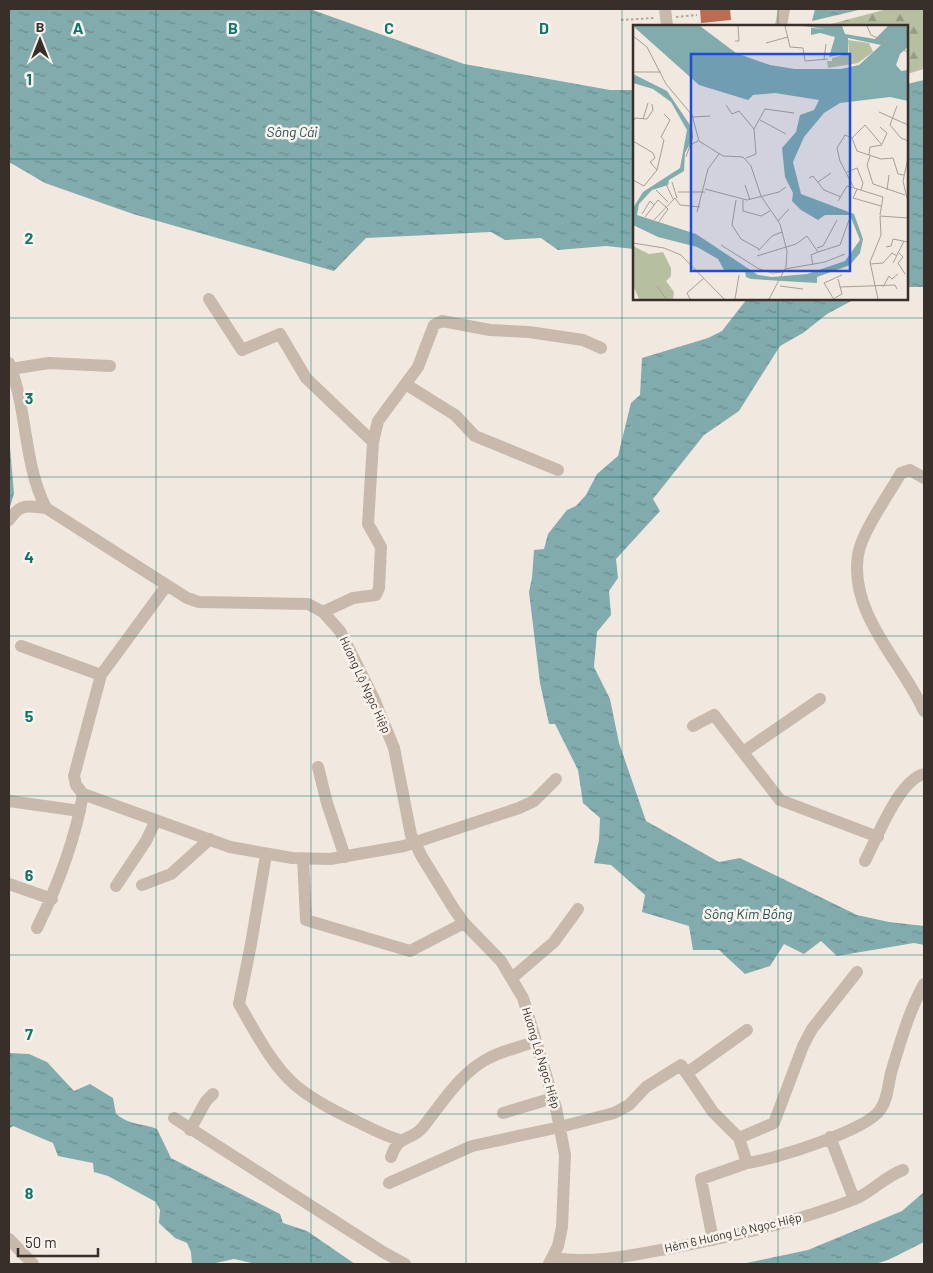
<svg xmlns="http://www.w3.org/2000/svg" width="933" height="1273" font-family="Barlow,sans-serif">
<defs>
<pattern id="forest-firs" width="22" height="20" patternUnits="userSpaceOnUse" patternTransform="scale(1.25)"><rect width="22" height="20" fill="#b6c0a1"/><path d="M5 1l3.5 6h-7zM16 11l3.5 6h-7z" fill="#959c83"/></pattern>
<pattern id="water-ripples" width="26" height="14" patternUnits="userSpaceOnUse" patternTransform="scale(1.25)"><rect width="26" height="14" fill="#81abac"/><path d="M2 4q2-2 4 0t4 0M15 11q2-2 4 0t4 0" fill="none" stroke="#6b8c8c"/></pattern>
</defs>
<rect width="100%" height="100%" fill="#f1e9e0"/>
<path fill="url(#forest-firs)" d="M887 9H924V69L907 74V26H824Z"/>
<path fill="url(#water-ripples)" d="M9 9H310L464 64 610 90H634V249L606 246 558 250 541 238 505 240 491 232 366 238 334 271 133 214 45 183 9 162Z
M815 9H863L812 21Z
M924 80V287H907V84Z
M747 299H855L827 314 803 333 780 346 739 411 704 435 653 499 660 511 616 559 618 578 609 591 611 615 597 632 594 667 610 699 619 743 646 821 719 862 740 858 857 915 889 922 924 926V945L914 943 837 956 821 941 804 954 784 944 770 966 745 974 719 950H693L689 926 642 912 645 895 611 865 594 863 599 840 600 818 583 803 578 770 555 724H549L540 683 529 592 532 578 534 550 544 549 548 534 567 510 576 506 586 495 597 474 618 456 631 403 640 395 642 358 708 338 722 331Z
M9 435 14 494 9 510Z
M9 1053 29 1054 47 1062 74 1091 90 1084 113 1098 116 1114C129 1125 142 1123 157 1129L171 1158 280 1214 283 1223 307 1231 355 1264H256L234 1259 211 1264H192L191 1252 187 1243 175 1238 159 1223 160 1210 156 1202 108 1176 94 1172 93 1163 58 1156 53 1143 13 1126 9 1129Z
M924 1192V1242L888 1260 875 1264H742L808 1250 902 1211Z"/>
<path fill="#bc6c53" d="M700 9H730L731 20 701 23Z"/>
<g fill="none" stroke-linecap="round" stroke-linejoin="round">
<path stroke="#b5a497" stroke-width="2" stroke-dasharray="2.5 2.5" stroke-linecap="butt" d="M676 17 697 15
M621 20 654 18"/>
<path stroke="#c9b9ad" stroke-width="12" d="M665 9 667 26
M781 26 784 9
M209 299 242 350 280 334 306 378 373 442
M9 363C28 410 23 463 46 508L187 598 199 602 308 604 323 612 340 631 374 699 394 748 411 835 422 857 454 909 464 923 501 961 523 998 556 1108 565 1155 562 1227 558 1246 549 1264
M11 369 49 363 110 366
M407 385 455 415 475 436 558 470
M924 478 910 470 901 473C889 494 861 533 858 555 849 614 902 662 924 711
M9 520C21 503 26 506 46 508
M167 585 101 675 74 776 76 785 83 794 230 847 292 858 330 859 404 846 519 808 534 801 556 779
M323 612 353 598 376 595 379 588 381 547 368 524 373 442 378 421 418 367 434 325 442 321 490 330 529 332 583 340 601 348
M21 646 101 675
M693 726 714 715 780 800 878 837
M743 752 820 699
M318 767 327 803 345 857
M9 801 80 811
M266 855 251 944 239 1004C255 1031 271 1064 295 1085 314 1101 336 1112 358 1122 372 1129 385 1136 400 1140
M303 858 306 920 410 951 464 923
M865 861C877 838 899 780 924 774
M9 884 52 899
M142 885 171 874 210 839
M116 886 146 841 156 820
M37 928C58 885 75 841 83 794
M512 978 554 942 578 909
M687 1073 747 1030
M503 1113 553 1098
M174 1118 383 1252 405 1264
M190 1130 206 1101 213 1094
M830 1137 854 1199
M739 1138 774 1123 803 1046 812 1029 857 972
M391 1157C399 1133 411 1142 423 1127 442 1103 461 1072 489 1058 504 1050 521 1047 536 1041
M747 1163C773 1160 867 1130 880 1110 888 1099 888 1085 891 1073 900 1043 909 1011 924 984
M389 1183 472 1146 560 1127 614 1113 629 1105 646 1087 681 1065 713 1112 739 1138 747 1163 701 1179 713 1240
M9 1239 33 1264
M553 1258C591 1264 629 1256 666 1249 730 1237 794 1223 855 1199 872 1192 884 1177 903 1170"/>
</g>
<path fill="none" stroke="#0f766e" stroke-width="1" stroke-opacity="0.55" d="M156 9V1264M311 9V1264M466 9V1264M622 9V1264M778 9V26M9 159H634M907 159H924M778 299V1264M9 318H924M9 477H924M9 636H924M9 796H924M9 955H924M9 1114H924"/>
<g text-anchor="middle" stroke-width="5" stroke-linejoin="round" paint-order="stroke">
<g font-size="12" fill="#382f2b" stroke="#f9f3ed">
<text transform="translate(365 685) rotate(65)" y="4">Hương Lộ Ngọc Hiệp</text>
<text transform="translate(541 1058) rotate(73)" y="4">Hương Lộ Ngọc Hiệp</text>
<text transform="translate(733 1233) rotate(-13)" y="4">Hẻm 6 Hương Lộ Ngọc Hiệp</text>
</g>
<g font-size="14" font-style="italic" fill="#235356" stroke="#f9f3ed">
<text x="292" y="137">Sông Cái</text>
<text x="748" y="919">Sông Kim Bồng</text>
</g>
</g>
<g transform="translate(633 25)">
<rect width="275" height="275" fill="#f1e9e0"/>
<path d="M215 15 236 18 240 27 225 38 195 43 194 36H199V33L216 28ZM0 221 16 229 30 227 38 243V251L33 256 41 267 40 274H6L0 260Z" fill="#b6c0a1"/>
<path d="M0 1H67L103 28 137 40 162 44H208L226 40 248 20 215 13V28L196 32 202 12 187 8 178 10V3L192 4 171 1H209L212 9 242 14 255 1H275V22L267 29 263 40 268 46 275 45V76L257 72 207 78 191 88 171 112 160 137 168 169 221 189 230 214 227 228 217 240 184 252V258L118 254 113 252 112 245H91L85 234 64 222 25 212 0 200V183L10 167 47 143 54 105 38 77 20 64 0 58V49L34 66 59 103 60 113 52 128 51 146 36 155 35 160 19 165 6 179 4 190 63 209 125 250 139 252 174 249 212 236 227 215 217 190H192L185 195 168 185 159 176 160 168 152 152 149 123 163 107 167 90 181 85 186 75 142 68 120 70 115 75 66 60Z" fill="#81abac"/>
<path fill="none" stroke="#a79f98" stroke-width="1" d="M152 1 157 22 170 23 172 36 195 34M234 1 238 10 275 27M0 11 14 22 33 59 59 90 66 116 90 131 110 132 118 141 128 171 147 199 154 226 153 242 136 274M102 16H106L105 1M133 18 155 12M191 34 193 19M0 47H28M93 80 99 89 106 86 121 104M264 81 257 100 268 113 275 116M246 87 275 100M60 92 77 91M10 94 15 78M127 95 153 109M0 97 2 93 14 94 20 85 19 79M247 102 254 108 249 119M219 113 232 100 249 120 237 122 236 130M0 116 20 128 22 133 17 137 24 145 11 161 0 155M237 131 234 140 240 159 272 170M53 132 57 120 65 116M113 133 123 129 121 104 132 84 161 88M275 133 270 156 275 177M24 145 31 115 28 112 37 95 31 89M214 147 224 143 230 158 228 165M176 153 180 151 191 165 208 172M39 157 44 173M185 157 198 148M33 159 40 174M112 160 117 175M72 164 114 175 146 167 153 162M224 164 220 173 248 181M23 165 35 177M254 165 256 150M45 167H72M103 175 99 200 108 214 126 224M110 175V186L128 191 137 186M205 176 214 161 220 163M64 187 75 144 86 129M9 189 17 176 21 180M247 190 250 172 221 163 207 136 204 123 212 110 219 113 224 126 248 134 260 133 265 149 271 150M12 192 25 175 35 184 25 198M21 195 42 173 47 180 67 182M145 196 156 184M0 218 31 223 48 230 91 274M88 220 126 244 139 248 150 247M253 222 258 221 260 214 275 217M184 223 190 221 204 195M125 226 139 211 149 207M185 227 207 220 216 195M266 228 270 232 265 238 272 249M124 231 163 219 174 211 185 227 178 230 180 240M260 238 271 216M237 239 250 238 259 228 264 231M152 244 192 237 212 229M24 261 33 274M147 261 170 264M207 262 262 260 264 264M250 262 256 251 259 254 265 249M200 273 191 258 209 250M57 274 54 268 71 253M102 274 106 250M200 274 209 269 205 254M245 274 237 237 248 210 247 191 275 193"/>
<path fill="#1d4ed8" fill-opacity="0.15" stroke="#1d4ed8" stroke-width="2.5" d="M58 29H217V246H58Z"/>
<rect width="275" height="275" fill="none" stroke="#382f2b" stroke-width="2.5"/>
</g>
<g font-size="16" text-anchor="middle" font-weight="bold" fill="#0f766e" stroke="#f9f3ed" stroke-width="5" stroke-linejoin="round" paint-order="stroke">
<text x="78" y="34">A</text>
<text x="233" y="34">B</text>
<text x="389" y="34">C</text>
<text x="544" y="34">D</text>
<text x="29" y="85">1</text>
<text x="29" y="244">2</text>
<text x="29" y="404">3</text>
<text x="29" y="563">4</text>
<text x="29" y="722">5</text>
<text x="29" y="881">6</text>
<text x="29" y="1040">7</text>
<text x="29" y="1199">8</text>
</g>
<rect width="933" height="1273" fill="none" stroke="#382f2b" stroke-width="20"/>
<g transform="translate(40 40)" stroke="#f9f3ed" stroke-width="4" paint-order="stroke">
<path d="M0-4L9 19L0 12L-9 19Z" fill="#382f2b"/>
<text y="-8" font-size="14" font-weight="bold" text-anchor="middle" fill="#382f2b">B</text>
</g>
<path d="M18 1248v8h80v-8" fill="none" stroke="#382f2b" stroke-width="2.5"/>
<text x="25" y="1248" font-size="15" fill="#382f2b" stroke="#f9f3ed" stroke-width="4" paint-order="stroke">50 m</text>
</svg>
